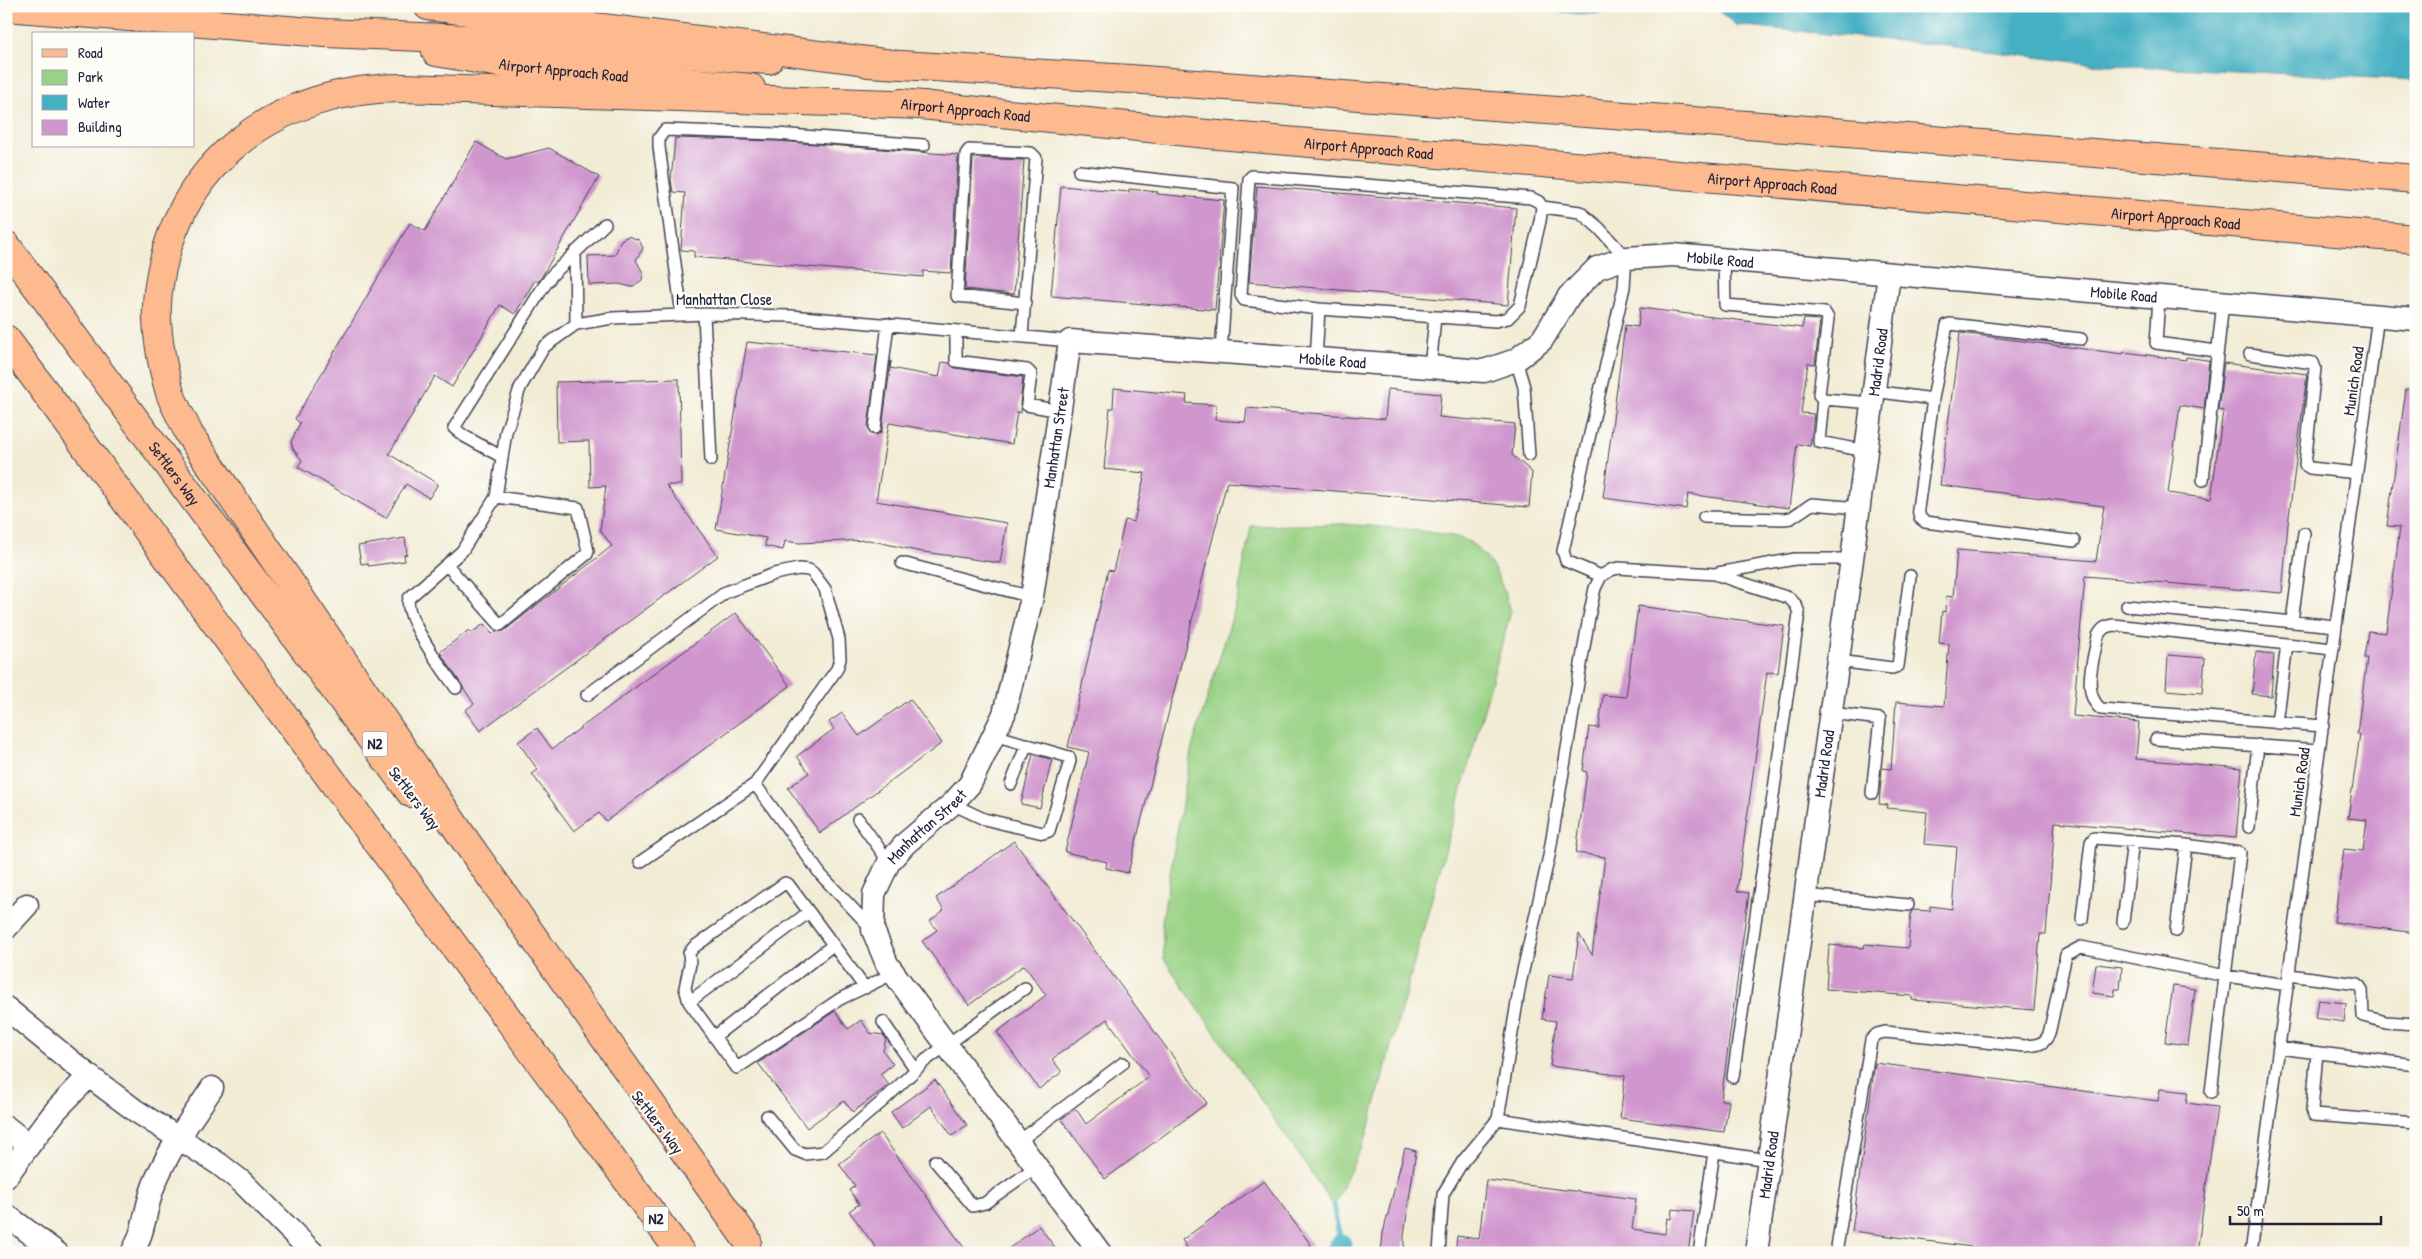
<svg xmlns="http://www.w3.org/2000/svg" width="2422" height="1259" font-family="'Patrick Hand',sans-serif">
<rect width="100%" height="100%" fill="#fdfcf7"/>
<filter id="ink" filterUnits="userSpaceOnUse"><feTurbulence type="fractalNoise" baseFrequency=".02" numOctaves="2"/><feDisplacementMap in="SourceGraphic" scale="10" xChannelSelector="R" yChannelSelector="G"/><feConvolveMatrix kernelMatrix="1 2 1 2 8 2 1 2 1" color-interpolation-filters="sRGB"/></filter>
<filter id="wash" filterUnits="userSpaceOnUse"><feTurbulence type="fractalNoise" baseFrequency=".0096" numOctaves="4" result="noise"/><feDisplacementMap in="SourceGraphic" scale="20" xChannelSelector="R" yChannelSelector="G"/><feGaussianBlur stdDeviation="1.12" result="paint"/><feColorMatrix in="noise" values="0 0 0 0 0 0 0 0 0 0 0 0 0 0 0 0 0 1.4 0 .05"/><feComposite in="paint" operator="in"/></filter>
<g filter="url(#wash)">
<rect width="100%" height="100%" fill="#f2ecd5"/>
<path fill="#9ad285" stroke="#5e7a60" d="M1343 524C1366 526 1457 531 1471 543 1495 562 1502 584 1511 611L1367 1134 1334 1206 1164 959 1162 921 1191 751 1237 601 1251 526Z"/>
<path fill="#45b0c3" stroke="#34697f" d="M1492 6H1632L1626 12 1584 14Z
M1719 6H2416V80L2091 64 1938 45 1736 25 1721 13Z"/>
<g fill="none" stroke-linecap="round" stroke-linejoin="round">
<path stroke="#45b0c3" stroke-width="6" d="M1334 1206 1341 1244"/>
<path stroke="#45b0c3" stroke-width="21" d="M1335 1253 1341 1244"/>
</g>
<g id="blocks">
<path fill="#d096ce" d="M675 138 776 141 958 155 951 273 923 271V277L694 257V251L681 250 685 193 673 192 671 180Z
M476 142 506 159 549 148 599 177 542 276 538 282 535 280 515 314 500 305 452 387 435 376 389 454 438 484 429 498 406 484 386 518 298 467 302 460 293 449 291 442 300 423 295 419 410 223 425 231Z
M973 158 1024 160 1014 294 965 289Z
M1061 186 1129 192V189L1158 192 1157 194 1224 200 1215 310 1051 296Z
M1257 186 1516 208 1508 305 1249 282Z
M628 236 639 240 643 248 636 260 643 273 642 280 632 287 619 284 589 285 588 256 615 255 621 240Z
M1640 308 1802 328 1804 319 1820 320 1815 364 1808 363 1801 413 1814 414 1810 446 1797 444 1789 508 1688 494 1686 509 1603 498 1625 325 1638 327Z
M1960 333 2123 354 2124 352 2186 360V357L2206 360 2209 361 2204 409 2180 405 2168 493 2211 499 2223 411 2218 410 2224 363 2307 374 2288 524 2282 593 2085 576 2073 716 2139 722 2136 759 2242 768 2236 838 2055 822 2046 934H2040L2034 1010 1912 1000V996L1826 989 1829 945 1864 948 1865 944 1908 948 1911 912 1914 910 1930 911V906L1952 909 1957 847 1924 844 1927 812 1887 808 1888 805 1879 804 1882 768 1891 769 1896 702 1944 706 1949 644 1939 643 1942 611 1945 612 1946 596 1953 597 1957 550 2096 561 2104 506 1940 485Z
M747 342 877 355 868 427 870 434 875 435 881 433 882 429 891 361 890 368 939 377 942 362 949 363 955 368 1023 377 1020 404 1021 410V413L1017 412 1012 444 889 423 876 501 1007 523 1000 563 917 551 869 540 799 543 785 541 783 550 765 546 766 538 716 529Z
M679 379 681 485H666L718 556 480 731 465 710 474 704 440 652 469 630 471 633 484 624 492 634 496 631H504L612 546 600 530 606 486 590 487 589 441 557 442 556 382Z
M1114 388 1187 395 1186 403 1216 405 1215 420 1245 422 1247 408 1385 419 1388 389 1441 394 1439 417 1515 424 1512 455 1532 472 1529 507 1227 482 1128 873 1106 868 1107 862 1065 852 1089 752 1068 747 1108 570 1113 571 1125 520 1134 522 1145 473 1104 469 1110 408H1113Z
M2406 389 2416 390V933L2334 922 2344 849 2363 851 2367 820 2348 818 2360 734H2357L2367 658H2364L2368 631 2386 633 2400 527 2387 526Z
M405 538 407 554 404 555 405 561 368 566V563L361 564 358 546Z
M1638 606 1784 626 1778 673 1767 672 1737 891 1749 893 1721 1100 1729 1101 1724 1132 1620 1118 1625 1076 1550 1066 1556 1021 1542 1019 1549 975 1573 978 1579 934 1592 955 1605 857 1576 853 1587 772 1583 771 1589 727 1599 728 1603 695 1626 697Z
M736 613 790 686 606 821 599 813 574 831 532 774 538 770 518 742 537 728 552 749Z
M2256 652 2274 654 2271 696 2252 694Z
M2168 655 2205 658 2202 693 2166 690Z
M910 699 942 743 820 833 788 788 809 773 797 756 834 729 829 722 842 713 859 736Z
M1033 754 1052 760 1040 808 1021 804Z
M1014 841 1207 1103 1105 1179 1061 1119 1076 1109 1086 1124 1149 1077 1107 1019 1052 1059 1062 1072 1039 1089 997 1032 1046 995 1024 965 969 1005 922 941 937 930 930 921 944 910 936 898Z
M2096 964 2122 967 2120 989H2115L2114 996 2092 993Z
M2173 986 2195 989 2188 1045 2165 1042Z
M2318 1000 2346 1003 2344 1022 2315 1018Z
M835 1011 848 1029 861 1020 870 1033 883 1035 886 1039 883 1051 893 1064 880 1074 889 1085 853 1112 844 1101 807 1128 758 1063Z
M1875 1063 2158 1101 2160 1089 2188 1092 2186 1103 2217 1107 2197 1253H2016L1852 1231Z
M935 1080 967 1125 952 1136 931 1106 902 1128 891 1112Z
M880 1133 968 1253H880L849 1211 859 1204 849 1190 855 1186 839 1164Z
M1405 1148 1416 1151 1404 1235V1253H1381L1383 1233Z
M1486 1180 1636 1199 1632 1229 1665 1234 1667 1218 1671 1219 1672 1209 1694 1211 1688 1253H1455L1457 1236 1479 1239Z
M1264 1181 1311 1245 1301 1253H1191L1182 1240Z
M1039 1226 1059 1253H1003Z"/>
</g>
</g>
<g filter="url(#ink)">
<use href="#blocks" fill-opacity="0" stroke="#414052" stroke-width="1"/>
<g fill="none" stroke-linecap="round" stroke-linejoin="round">
<defs>
<path id="lane" d="M1079 171 1233 188 1221 352
M1252 176 1531 198 1539 202 1542 207 1540 221 1520 306 1508 318 1496 321 1319 309 1244 300 1241 295 1249 179Z
M1542 207 1580 212 1599 228 1626 258 1624 287 1563 551 1566 561 1601 576
M575 252 576 324
M1724 260 1725 305 1825 313 1828 318 1819 395 1823 399 1873 403
M2159 298 2156 343 2217 351
M704 314 711 460
M682 315 659 147V138L665 130 776 134 924 145
M956 331V361L1027 370 1031 374 1027 405 1060 411
M1022 336 1036 158 1031 153 969 150 966 154 957 296 1025 303
M2250 354 2313 363 2315 368 2305 465 2310 468 2357 473
M1316 360 1319 309
M1516 360 1524 387 1529 455
M1430 369 1435 317
M1874 391 1933 399
M1823 399 1819 442 1866 451
M875 428 888 324
M502 457 464 436 454 428 542 289 552 275 605 224
M2203 480 2223 303
M1704 517 1784 519 1791 518 1812 504 1859 508
M2074 541 1925 522 1920 518 1918 509 1933 399 1947 325 1950 324 2081 339
M902 563 1032 597
M447 565 500 625 587 554 588 551 578 508 496 497
M1718 573 1795 559H1852
M2127 606 2336 626
M2292 621 2304 533
M1838 661 1892 668 1898 666 1910 576
M456 688C444 671 403 617 409 598L462 551 496 497 506 432 520 388 544 347 576 324 613 318 704 314 791 316 1070 341
M587 695 726 592 774 574 799 569 809 570 813 573 825 589 839 639 840 659 837 669 755 784 640 862
M1831 713 1880 719 1872 793
M2277 723 2287 644
M2323 726 2101 709C2081 693 2094 658 2098 636 2102 628 2106 626 2114 625L2333 649
M2156 739 2319 750
M755 784 821 875 872 929
M1011 784 1027 744
M952 804 984 819 1043 833 1049 831 1070 761 1069 757 994 735
M858 819 889 862
M2249 827 2258 745
M1805 895 1908 905
M2082 919 2091 842 2094 838 2186 845 2240 853 2211 1092
M2123 922 2133 841
M2176 931 2186 845
M2289 975 2358 984 2362 990 2363 1016 2386 1022 2416 1024
M865 988 809 912 689 1002 737 1068 840 999C858 990 876 983 893 973
M689 1002 685 988 690 964 689 953 694 947 785 883 788 884 809 912
M883 1022 916 1070
M714 1037 833 945
M2279 1048 2416 1065
M2317 1053 2312 1109 2314 1115 2416 1123
M1733 1077 1799 613 1796 605 1789 598 1715 574 1618 568 1611 570 1601 576 1595 588 1589 617 1549 856 1520 984 1498 1119 1768 1160
M767 1116 795 1150 805 1154 823 1152 884 1100 926 1060 1025 988
M1018 1142 1123 1063
M935 1161 973 1206 985 1203 1036 1167
M1439 1253 1443 1194 1463 1161 1498 1119
M1699 1253 1714 1152
M1836 1253 1871 1040 1877 1034 1885 1032 2025 1046C2037 1045 2044 1045 2049 1034L2066 955 2081 947 2226 976 2288 985
M2251 1253 2378 316"/>
<g id="street">
<path d="M6 928 27 905"/>
<path d="M6 1008 89 1076 136 1111 219 1164 242 1182 313 1253"/>
<path d="M6 1127 29 1145 6 1177"/>
<path d="M29 1145 57 1109 89 1076"/>
<path d="M6 1215 57 1253"/>
<path d="M132 1253C146 1230 145 1204 156 1180 170 1147 193 1117 212 1088"/>
<path id="s1" d="M1100 1253 887 964 873 930 874 894 889 862 906 843 952 804 970 784 1004 714 1032 597 1070 341 1484 371 1516 360 1542 340 1569 296 1597 268 1626 258 1673 255 2416 319"/>
<path id="s2" d="M1756 1253 1852 559 1889 274"/>
</g>
<g id="primary">
<path d="M6 7 325 33 517 41 768 60"/>
<path id="s3" d="M436 52 511 65 751 88"/>
<path d="M868 63 1130 79 1760 126 2416 179"/>
<path id="s4" d="M901 103 1207 134 2416 239"/>
</g>
<g id="highway">
<path d="M428 6 892 64"/>
<path id="s5" d="M6 245 411 793"/>
<path d="M6 339 681 1253"/>
<path d="M747 1240 460 833 189 434C183 420 175 407 170 393 161 364 154 321 158 292 174 162 277 88 403 88L924 105"/>
</g>
</defs>
<use href="#lane" stroke="#414052" stroke-width="14"/>
<use href="#street" stroke="#414052" stroke-width="25"/>
<use href="#primary" stroke="#414052" stroke-width="30"/>
<use href="#highway" stroke="#414052" stroke-width="30"/>
<use href="#lane" stroke="#fff" stroke-width="11"/>
<use href="#street" stroke="#fff" stroke-width="22"/>
<use href="#primary" stroke="#fcba8e" stroke-width="28"/>
<use href="#highway" stroke="#fcba8e" stroke-width="28"/>
</g>
</g>
<g text-anchor="middle" stroke-width="4.5" stroke-linejoin="round" paint-order="stroke">
<g fill="#fdfcf7" stroke="#646373" stroke-width="1">
<rect x="362.5" y="731.5" width="25" height="25" rx="4"/>
<rect x="643.5" y="1206.5" width="25" height="25" rx="4"/>
</g>
<g font-size="15" font-weight="bold" fill="#22223b">
<text x="375" y="749">N2</text>
<text x="656" y="1224">N2</text>
</g>
<g font-size="16" fill="#22223b" stroke="#fdfcf7">
<text dy="6" stroke="none"><textPath href="#s3" startOffset="129">Airport Approach Road</textPath></text>
<text dy="6" stroke="none"><textPath href="#s4" startOffset="65">Airport Approach Road</textPath></text>
<text dy="6" stroke="none"><textPath href="#s4" startOffset="470">Airport Approach Road</textPath></text>
<text dy="6" stroke="none"><textPath href="#s4" startOffset="875">Airport Approach Road</textPath></text>
<text dy="6" stroke="none"><textPath href="#s4" startOffset="1280">Airport Approach Road</textPath></text>
<text dy="6" stroke="none"><textPath href="#s1" startOffset="1735">Mobile Road</textPath></text>
<text dy="6" stroke="none"><textPath href="#s1" startOffset="2140">Mobile Road</textPath></text>
<text x="724" y="305">Manhattan Close</text>
<text dy="6" stroke="none"><textPath href="#s1" startOffset="1300">Mobile Road</textPath></text>
<text dy="6" stroke="none"><textPath href="#s2" startOffset="899">Madrid Road</textPath></text>
<text transform="translate(2353 381) rotate(-82)" y="6">Munich Road</text>
<text dy="6" stroke="none"><textPath href="#s1" startOffset="939">Manhattan Street</textPath></text>
<text dy="6" stroke="none"><textPath href="#s5" startOffset="284">Settlers Way</textPath></text>
<text dy="6" stroke="none"><textPath href="#s2" startOffset="494">Madrid Road</textPath></text>
<text transform="translate(2299 782) rotate(-82)" y="6">Munich Road</text>
<text transform="translate(415 798) rotate(53)" y="6">Settlers Way</text>
<text dy="6" stroke="none"><textPath href="#s1" startOffset="519">Manhattan Street</textPath></text>
<text transform="translate(658 1122) rotate(53)" y="6">Settlers Way</text>
<text dy="6" stroke="none"><textPath href="#s2" startOffset="89">Madrid Road</textPath></text>
</g>
</g>
<rect width="2422" height="1259" fill="none" stroke="#fdfcf7" stroke-width="25"/>
<rect x="32" y="32" width="162" height="115" fill="#fdfcf7" stroke="#a5a5ac"/>
<rect x="42" y="49" width="25" height="8" fill="#fcba8e" stroke="#a5a5ac"/>
<text x="78" y="58" font-size="15" fill="#22223b">Road</text>
<rect x="42" y="70" width="25" height="15" fill="#9ad285" stroke="#a5a5ac"/>
<text x="78" y="82" font-size="15" fill="#22223b">Park</text>
<rect x="42" y="95" width="25" height="15" fill="#45b0c3" stroke="#a5a5ac"/>
<text x="78" y="108" font-size="15" fill="#22223b">Water</text>
<rect x="42" y="120" width="25" height="15" fill="#d096ce" stroke="#a5a5ac"/>
<text x="78" y="132" font-size="15" fill="#22223b">Building</text>
<path d="M2230 1216v8h151v-8" fill="none" stroke="#22223b" stroke-width="2.5"/>
<text x="2237" y="1216" font-size="15" fill="#22223b" stroke="#fdfcf7" stroke-width="4" paint-order="stroke">50 m</text>
</svg>
